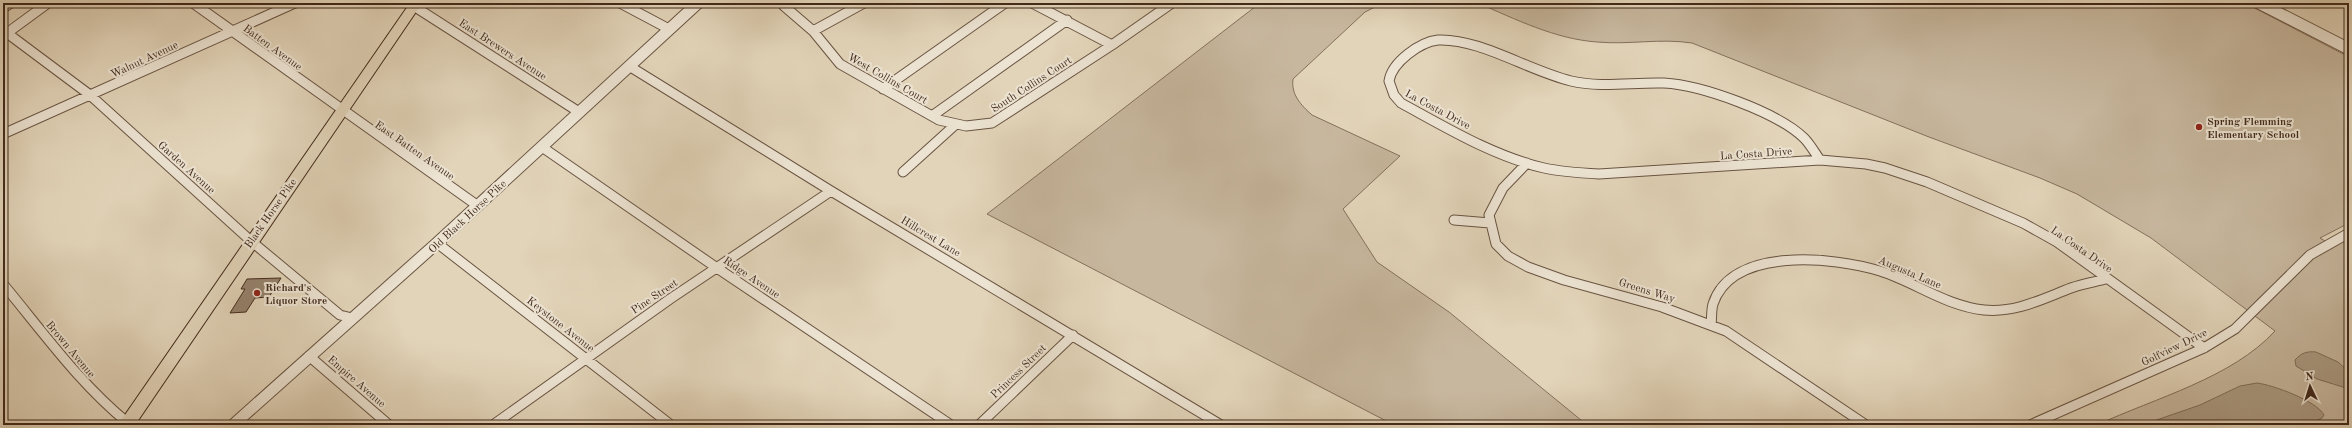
<svg xmlns="http://www.w3.org/2000/svg" width="2352" height="428" font-family="'Old Standard TT',serif">
<rect width="100%" height="100%" fill="#e2d4b9"/>
<filter id="stains"><feTurbulence type="fractalNoise" baseFrequency=".005" numOctaves="4"/><feColorMatrix values="0 0 0 0 .2 0 0 0 0 .09 0 0 0 0 .02 0 0 0 .5 -.17"/></filter>
<radialGradient id="worn" r=".72"><stop offset=".6" stop-color="#630" stop-opacity="0"/><stop offset="1" stop-color="#630" stop-opacity=".3"/></radialGradient>
<path fill="#c7b79e" stroke="#84705c" d="M1260 3H1383L1365 12 1293 79C1291 95 1301 105 1312 115L1400 156 1343 209 1377 262 1449 312 1587 425H1394L987 214Z
M1478 3H2245L2349 57V223L2320 238 2330 244 2349 233V425H2097C2155 398 2232 378 2275 331L2151 238 2077 194 2040 178 1929 137 1692 43C1660 38 1629 45 1597 42 1555 39 1515 19 1478 3Z"/>
<path fill="#ab9a83" stroke="#816d59" d="M2316 352 2338 362 2349 372V383L2346 388 2317 379 2296 366 2295 360C2301 353 2307 351 2316 352Z
M2257 383C2273 385 2317 401 2324 415L2322 418 2306 425H2142L2200 405 2240 386Z"/>
<path fill="#95826d" stroke="#41291a" d="M281 278 269 297 255 298 246 312 230 313 245 289H241L247 279Z"/>
<g fill="none" stroke-linecap="round" stroke-linejoin="round">
<defs>
<path id="minor" d="M193 3 478 206
M409 3 579 112
M620 3 669 29
M1032 3 1112 45
M784 6 813 31 840 64 939 120 966 126 992 123 1112 45 1172 3
M3 8 11 3
M813 31 864 3
M7 33 90 95 251 241 340 315 352 318
M3 36 48 3
M1438 40C1479 38 1529 71 1571 81 1602 88 1632 82 1664 83 1701 85 1777 112 1804 138 1810 144 1815 153 1820 160L1599 174C1580 173 1562 172 1544 168 1493 156 1447 128 1401 103L1394 95 1389 81C1392 62 1420 42 1438 40Z
M629 66 831 191 1221 425
M883 89 1005 3
M932 116 1067 20
M3 134 295 3
M542 147 717 268 951 425
M1820 160 1866 164 1885 168 1927 182 2023 223 2057 242 2204 348
M1527 163 1503 188 1489 215 1496 244 1508 256 1528 267 1564 280 1662 307 1726 331 1866 425
M903 172 955 125
M1454 220 1490 223
M437 243 671 425
M3 284C43 332 79 383 128 423
M1711 325C1712 318 1711 311 1713 304 1732 246 1834 257 1880 271 1915 282 1946 306 1984 310 2016 313 2042 299 2071 288 2082 284 2094 282 2106 279
M309 356 389 425
M493 425 670 299 831 191
M979 425 1073 335
M2030 425 2204 348 2235 329 2310 255 2349 233"/>
<path id="tertiary" d="M2259 3 2349 49
M233 425 437 243 698 3"/>
<path id="primary" d="M410 3H422L135 425H118Z"/>
</defs>
<use href="#minor" stroke="#695442" stroke-width="11"/>
<use href="#tertiary" stroke="#695442" stroke-width="13"/>
<use href="#primary" stroke="#41291a" stroke-width="2"/>
<use href="#minor" stroke="#ece3d2" stroke-width="9"/>
<use href="#tertiary" stroke="#ece3d2" stroke-width="11"/>
<use href="#primary" fill="#e2d4b9" fill-rule="evenodd"/>
</g>
<g fill="#8f2418" stroke="#ece3d2" stroke-width="1.5">
<circle cx="2199" cy="127" r="4"/>
<circle cx="257" cy="293" r="4"/>
</g>
<g text-anchor="middle" stroke-width="4" stroke-linejoin="round" paint-order="stroke">
<g font-size="11" fill="#41291a" stroke="#ece3d2">
<text transform="translate(273 47) rotate(36)" y="4">Batten Avenue</text>
<text transform="translate(503 49) rotate(33)" y="4">East Brewers Avenue</text>
<text transform="translate(144 59) rotate(-25)" y="4">Walnut Avenue</text>
<text transform="translate(888 78) rotate(30)" y="4">West Collins Court</text>
<text transform="translate(1031 84) rotate(-33)" y="4">South Collins Court</text>
<text transform="translate(1438 109) rotate(28)" y="4">La Costa Drive</text>
<text transform="translate(415 150) rotate(35)" y="4">East Batten Avenue</text>
<text transform="translate(1756 153) rotate(-4)" y="4">La Costa Drive</text>
<text transform="translate(187 167) rotate(42)" y="4">Garden Avenue</text>
<text transform="translate(270 213) rotate(-55)" y="4">Black Horse Pike</text>
<text transform="translate(467 216) rotate(-43)" y="4">Old Black Horse Pike</text>
<text transform="translate(931 236) rotate(31)" y="4">Hillcrest Lane</text>
<text transform="translate(2082 249) rotate(35)" y="4">La Costa Drive</text>
<text transform="translate(1910 272) rotate(23)" y="4">Augusta Lane</text>
<text transform="translate(752 277) rotate(34)" y="4">Ridge Avenue</text>
<text transform="translate(1647 290) rotate(17)" y="4">Greens Way</text>
<text transform="translate(654 296) rotate(-34)" y="4">Pine Street</text>
<text transform="translate(561 324) rotate(38)" y="4">Keystone Avenue</text>
<text transform="translate(2174 347) rotate(-26)" y="4">Golfview Drive</text>
<text transform="translate(71 349) rotate(50)" y="4">Brown Avenue</text>
<text transform="translate(1018 371) rotate(-44)" y="4">Princess Street</text>
<text transform="translate(357 381) rotate(41)" y="4">Empire Avenue</text>
</g>
<g font-size="11" font-weight="bold" fill="#41291a" stroke="#ece3d2" text-anchor="start">
<text x="2207" y="125">Spring Flemming<tspan x="2207" dy="13">Elementary School</tspan></text>
<text x="265" y="291">Richard's<tspan x="265" dy="13">Liquor Store</tspan></text>
</g>
</g>
<rect width="2352" height="428" fill="none" stroke="#e2d4b9" stroke-width="16"/>
<rect x="4" y="4" width="2344" height="420" fill="none" stroke="#41291a" stroke-width="2"/>
<rect x="8" y="8" width="2336" height="412" fill="none" stroke="#41291a"/>
<g transform="translate(2310 386) rotate(356)" stroke="#ece3d2" stroke-width="3" paint-order="stroke">
<path d="M0-3L7 15L0 10L-7 15Z" fill="#41291a"/>
<text y="-6" font-size="11" font-weight="bold" text-anchor="middle" fill="#41291a">N</text>
</g>
<rect width="100%" height="100%" filter="url(#stains)"/>
<rect width="100%" height="100%" fill="url(#worn)"/>
</svg>
